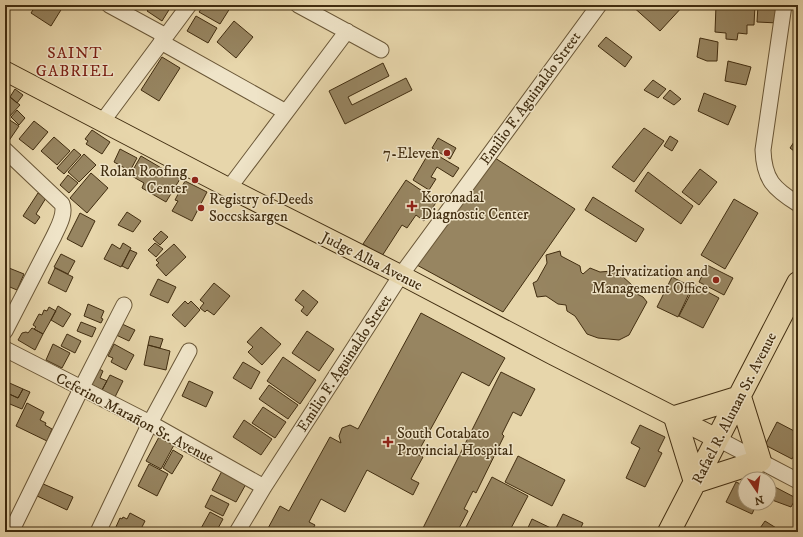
<svg xmlns="http://www.w3.org/2000/svg" width="803" height="537" font-family="'IM FELL DW Pica',serif">
<rect width="100%" height="100%" fill="#e7d6ab"/>
<filter id="stains"><feTurbulence type="fractalNoise" baseFrequency=".005" numOctaves="4"/><feColorMatrix values="0 0 0 0 .2 0 0 0 0 .09 0 0 0 0 .02 0 0 0 .5 -.17"/></filter>
<radialGradient id="worn" r=".72"><stop offset=".6" stop-color="#630" stop-opacity="0"/><stop offset="1" stop-color="#630" stop-opacity=".3"/></radialGradient>
<path fill="#978561" stroke="#412d10" d="M36 5H64L51 26 31 13Z
M150 5H172L162 21 147 11 151 6Z
M204 5H232L220 24 199 12Z
M631 5H684L660 31Z
M716 5H755L754 25H747V34L738 33 737 40 726 39V33L715 32Z
M758 5H778V23L757 22Z
M196 16 217 28 208 43 187 31Z
M234 21 253 37 236 58 217 42Z
M606 37 632 57 625 67 598 46Z
M700 38 718 42 717 61H707L697 57Z
M162 57 180 68 159 101 141 90Z
M728 61 751 67 746 85 725 81Z
M383 63 389 76 348 97 352 105 406 78 412 90 345 124 329 91Z
M653 80 666 89 658 98 644 90Z
M15 89 23 95 17 103 10 97Z
M670 90 681 99 674 105 663 98Z
M704 93 736 106 728 125 698 111Z
M10 97 20 105 9 117 5 114V102Z
M17 110 25 118 19 125 11 117Z
M5 117 19 126 8 142 5 139Z
M34 121 48 132 33 150 19 139Z
M644 128 664 141 634 182 612 167Z
M92 130 110 142 102 154 86 144 88 141 85 139Z
M670 136 678 141 672 151 664 146Z
M798 136V154L790 148Z
M54 137 70 151 57 165 41 151Z
M438 138 456 148 450 159 432 148Z
M74 149 81 155 64 174 57 168Z
M120 149 137 158 130 171 114 162Z
M430 151 459 168 453 177 437 167 431 177 436 179 429 190 413 180Z
M84 154 96 165 79 182 68 172Z
M141 156 180 179 166 202 142 188 144 183 130 175Z
M495 158 575 209 503 312 415 264Z
M700 169 717 182 699 205 682 192Z
M648 172 693 206 681 224 635 191Z
M91 173 108 188 87 213 70 198Z
M68 175 78 183 69 193 60 185Z
M406 180 437 201 424 221 416 215 407 228 402 225 382 256 363 244Z
M185 181 207 192 192 221 172 211 178 201 175 200Z
M38 193 46 198 36 214 40 217 35 224 23 216Z
M593 197 644 229 636 242 585 210Z
M734 199 758 213 725 269 701 255Z
M127 212 141 221 133 232 118 225Z
M80 213 95 221 82 247 67 239Z
M161 231 168 237 160 245 153 239Z
M123 243 131 248 121 267 104 259 112 244 120 249Z
M155 243 163 249 156 257 148 250Z
M174 244 186 257 166 276 156 265 159 263 156 260Z
M130 250 137 253 128 269 122 266Z
M560 251 561 256 580 266 581 272 583 274 590 268 600 272 612 271 621 275 633 286 637 294 643 297 647 302 629 335 619 340 598 338 587 334 575 316 567 311 566 305 558 304 546 296 537 297 533 283 537 281 547 263 546 255Z
M61 254 75 261 68 274 54 267Z
M707 265 733 278 724 295 699 282Z
M9 268 24 274 17 290 5 285 7 281 5 280V276Z
M55 268 73 277 66 292 48 283Z
M672 277 692 287 678 317 657 307Z
M158 279 176 287 168 303 150 295Z
M214 283 230 296 214 315 207 310 205 312 200 308 204 303 200 300Z
M695 285 719 298 703 328 679 316Z
M303 290 318 302 307 316 301 311 304 307 295 300Z
M185 301 188 304 191 301 200 310 185 327 172 315Z
M88 304 104 311 101 318 103 319 101 323 84 316Z
M58 306 71 314 63 327 51 320Z
M49 307 56 311 43 334 34 329 36 327 33 325 39 314 42 315 44 310 47 311Z
M421 313 505 358 489 386 462 372 417 454 423 457 411 479 419 483 413 495 367 470 345 512 321 499 309 522 315 525 311 532H266L280 506 289 511 330 437 341 443 339 436 342 428 350 425 358 429Z
M81 322 96 328 92 337 77 331Z
M120 323 135 330 129 341 114 334Z
M261 327 281 344 262 365 248 352 253 347 247 342Z
M32 328 43 334 35 350 18 340 22 333 26 332 28 333Z
M307 331 334 349 319 371 292 353Z
M67 334 81 341 75 353 61 346Z
M150 336 163 339 160 348 148 345Z
M53 344 70 353 62 368 46 360Z
M114 344 134 355 126 370 111 362 113 358 108 356Z
M148 345 170 351 166 370 144 365Z
M283 357 316 380 300 404 267 381Z
M243 362 260 372 251 389 233 378Z
M97 368 103 371 100 378 107 381 102 390 89 383Z
M501 372 535 389 521 416 513 412 502 434 504 436 476 493 473 491 464 509 468 511 457 532H421Z
M110 375 123 381 114 399 101 392Z
M5 381 23 389 18 398 5 392Z
M189 381 213 392 206 407 182 396Z
M269 385 298 405 288 419 259 399Z
M23 389 30 392 22 409 5 402 9 394 18 398Z
M27 403 44 412 40 420 46 423 45 425 52 429 47 441 16 426Z
M263 407 286 422 275 438 252 423Z
M244 420 272 439 261 455 233 437Z
M777 422 798 433V448L792 459 765 445Z
M640 425 665 437 658 451 662 453 645 487 626 478 640 448 631 443Z
M159 437 174 445 161 469 146 461Z
M173 450 183 456 172 474 163 468Z
M518 456 565 480 552 506 505 482Z
M149 464 168 474 157 496 138 486Z
M222 471 246 484 236 502 212 490Z
M492 477 528 496 509 532H467L464 531Z
M736 482 745 486V503H757L752 514 726 502Z
M41 483 73 497 67 510 35 495Z
M775 487 796 498 791 507 772 500Z
M211 495 229 504 223 516 205 507Z
M210 512 223 519 216 532H199Z
M130 513 145 521 141 529 146 532H121L115 529 120 518 122 519 123 517 127 519Z
M563 514 583 523 579 532H526L532 519 555 530Z
M765 521 781 531 759 532 758 531Z"/>
<g fill="none" stroke-linecap="round" stroke-linejoin="round">
<defs>
<path id="minor" d="M109 5 166 36
M298 5 381 50
M784 5 763 150C764 180 774 189 798 204
M161 42 286 112
M102 122 189 5
M5 150 62 204C66 214 58 227 54 236L5 331
M229 188 347 31
M5 349 150 423 264 487
M718 439 798 481
M11 532 81 389 124 305
M98 532 150 423 189 351
M237 532 264 487 401 275 599 5"/>
<path id="major" d="M5 71 229 188 401 275 553 355 718 439"/>
<path id="highway" d="M740 397 760 461 695 482 675 417Z
M669 532 798 283"/>
</defs>
<use href="#minor" stroke="#6a5737" stroke-width="17"/>
<use href="#major" stroke="#412d10" stroke-width="21"/>
<use href="#highway" stroke="#412d10" stroke-width="24"/>
<use href="#minor" stroke="#efe4c8" stroke-width="15"/>
<use href="#major" stroke="#e7d6ab" stroke-width="19"/>
<use href="#highway" stroke="#e7d6ab" stroke-width="22"/>
</g>
<g fill="#8f2418" stroke="#efe4c8" stroke-width="1.5">
<circle cx="447" cy="153" r="4"/>
<circle cx="195" cy="180" r="4"/>
<path d="M410 200h4v4h4v4h-4v4h-4v-4h-4v-4h4z"/>
<circle cx="201" cy="208" r="4"/>
<circle cx="716" cy="280" r="4"/>
<path d="M386 436h4v4h4v4h-4v4h-4v-4h-4v-4h4z"/>
</g>
<g text-anchor="middle" stroke-width="3" stroke-linejoin="round" paint-order="stroke">
<g font-size="15" fill="#412d10" stroke="#efe4c8">
<text transform="translate(530 98) rotate(-54)" y="5">Emilio F. Aguinaldo Street</text>
<text transform="translate(372 261) rotate(27)" y="5">Judge Alba Avenue</text>
<text transform="translate(344 363) rotate(-57)" y="5">Emilio F. Aguinaldo Street</text>
<text transform="translate(734 408) rotate(-63)" y="5">Rafael R. Alunan Sr. Avenue</text>
<text transform="translate(135 418) rotate(28)" y="5">Ceferino Marañon Sr. Avenue</text>
</g>
<g font-size="15" fill="#412d10" stroke="#efe4c8" text-anchor="end">
<text x="439" y="158">7-Eleven</text>
<text x="187" y="176">Rolan Roofing<tspan x="187" dy="17">Center</tspan></text>
<text x="421" y="202" text-anchor="start">Koronadal<tspan x="421" dy="17">Diagnostic Center</tspan></text>
<text x="209" y="204" text-anchor="start">Registry of Deeds<tspan x="209" dy="17">Soccsksargen</tspan></text>
<text x="708" y="276">Privatization and<tspan x="708" dy="17">Management Office</tspan></text>
<text x="397" y="438" text-anchor="start">South Cotabato<tspan x="397" dy="17">Provincial Hospital</tspan></text>
</g>
<g font-size="16" letter-spacing="1" fill="#7a1f14" stroke="#efe4c8">
<text x="75" y="58">SAINT<tspan x="75" dy="18">GABRIEL</tspan></text>
</g>
</g>
<rect width="803" height="537" fill="none" stroke="#e7d6ab" stroke-width="20"/>
<rect x="6" y="6" width="791" height="525" fill="none" stroke="#412d10" stroke-width="2"/>
<rect x="10" y="10" width="783" height="517" fill="none" stroke="#412d10"/>
<g transform="translate(757 491) rotate(167)"><circle r="19" fill="#efe4c8" stroke="#a99b7e"/>
<path d="M0-3L7 15L0 10L-7 15Z" fill="#8f2418"/>
<text y="-6" font-size="11" font-weight="bold" text-anchor="middle" fill="#412d10">N</text>
</g>
<rect width="100%" height="100%" filter="url(#stains)"/>
<rect width="100%" height="100%" fill="url(#worn)"/>
</svg>
